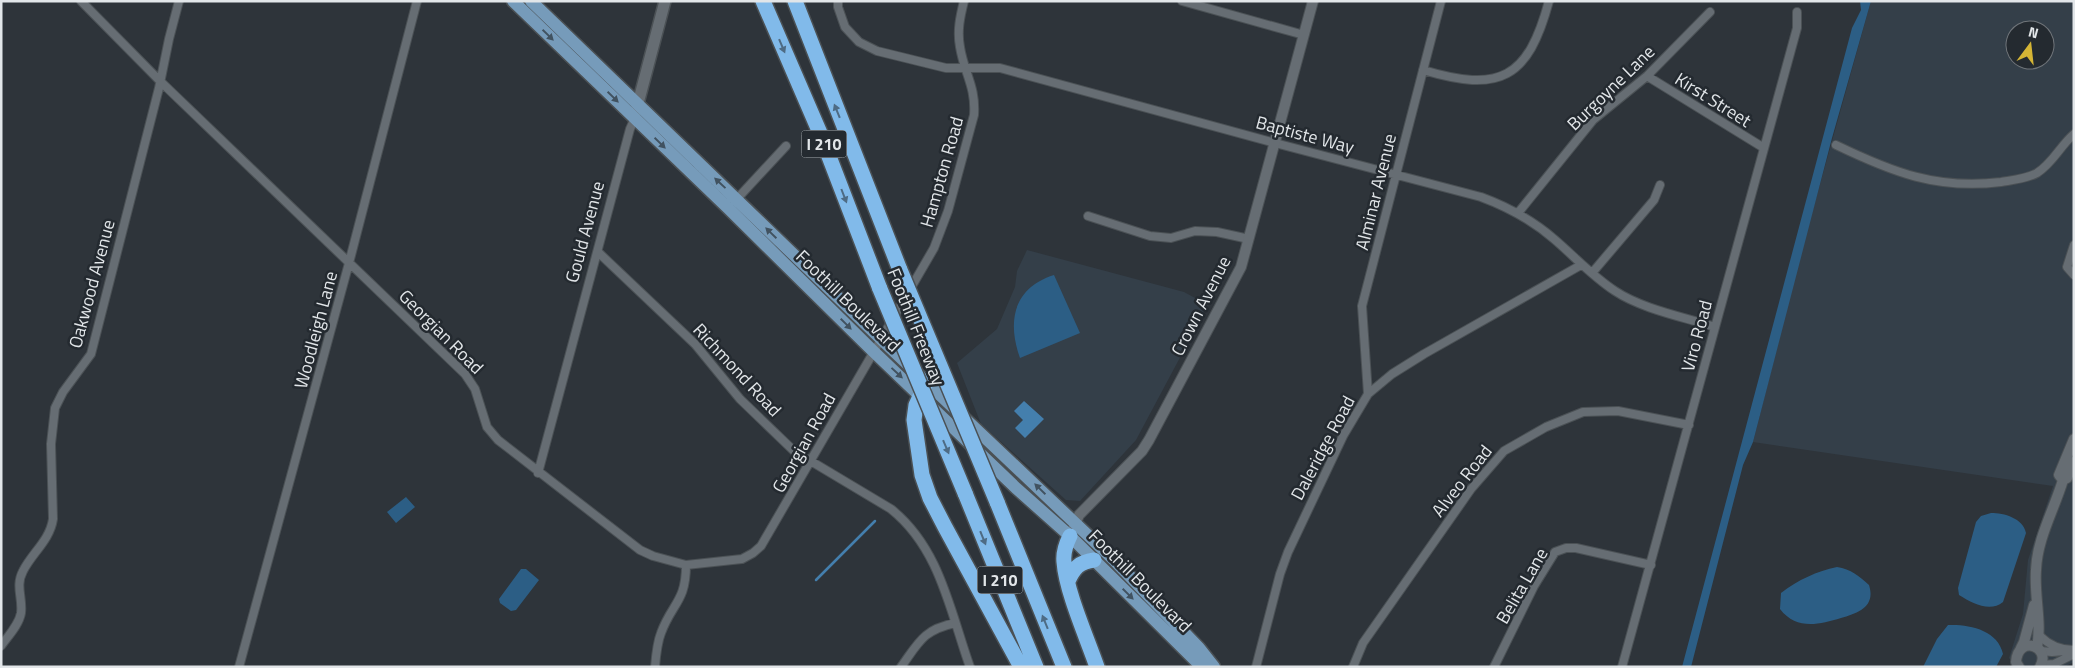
<svg xmlns="http://www.w3.org/2000/svg" width="2075" height="668" font-family="'Titillium Web',sans-serif">
<rect width="100%" height="100%" fill="#2e343a"/>
<path fill="#343f49" fill-rule="evenodd" d="M1871 1H2074V662L2064 667H2016L2009 658 2023 614 2028 560 2053 486 1753 442 1802 249ZM2015 30H2045V60H2015Z
M1027 250 1184 292 1208 305 1136 440 1080 501 1066 500 981 424 957 363 997 329 1015 287 1017 271Z"/>
<path fill="#2c5e85" d="M1860 1H1871L1832 138 1753 442 1743 465 1691 667H1682L1852 28 1861 10Z
M1054 275 1080 333 1020 358C1007 322 1013 288 1054 275Z
M406 497 415 507 396 523 387 512Z
M1991 513C2004 513 2023 518 2026 533L2003 602C1990 613 1972 603 1959 595L1958 588 1976 522 1981 516Z
M1837 567C1851 569 1859 576 1869 585 1876 607 1858 613 1841 618 1818 625 1796 630 1780 609L1781 593C1798 580 1817 571 1837 567Z
M521 569H526L539 580 516 610 511 611 500 603 499 599Z
M1948 625C1969 624 1998 630 2003 654L1996 667H1923L1937 639Z"/>
<path fill="#447fad" d="M1024 401 1044 419 1025 438 1015 428 1023 420 1014 411Z"/>
<g fill="none" stroke-linecap="round" stroke-linejoin="round">
<path stroke="#447fad" stroke-width="2.5" d="M816 580 875 521"/>
<defs>
<path id="minor" d="M81 1 160 81 465 374 475 389 487 427 498 440 640 550 653 556 686 565 742 559 753 553 761 546 934 248 948 211 974 115C976 86 964 73 960 47 957 31 960 17 964 1
M838 1V7L845 27 859 42 877 51 946 68H1000L1275 143 1481 197C1508 207 1532 220 1554 239 1574 256 1592 276 1615 291 1642 309 1684 317 1715 327
M1182 1 1304 35
M1423 70C1500 93 1528 79 1549 1
M1647 76 1764 148
M1836 145C1892 172 1937 190 2001 182 2013 180 2026 179 2037 173 2053 163 2060 146 2074 134
M735 201 786 146
M1518 213 1593 120 1647 76 1710 12
M1088 216 1150 236 1171 238 1195 231 1217 232 1249 239
M2074 245 2067 267 2074 275
M598 252 695 344 740 399 794 451 891 509C940 548 950 611 970 667
M1592 273 1654 200 1660 185
M1368 394 1362 306 1441 1
M538 473 630 129 635 118
M2040 636C2049 645 2061 650 2074 650
M1 646C8 636 19 625 21 613 23 598 15 586 23 571 32 553 50 540 53 519L51 444 55 408 63 392 91 354 159 88 169 39 179 1
M2040 651 2052 652 2065 651
M2041 665 2054 664 2074 654
M239 667 349 263 417 1
M655 667C656 655 657 643 661 633 672 603 686 602 686 565
M901 667C919 642 923 630 955 623
M1256 667 1280 574 1288 552 1343 436 1368 394 1392 374 1424 354 1581 265
M1353 667 1363 643 1471 489 1504 451 1546 427 1583 412 1618 411 1689 425
M1494 667 1534 586 1555 552 1566 548H1576L1651 565
M1622 667 1797 28V12"/>
<path id="tertiary" d="M2063 480 2059 475 2074 439
M1073 529 1079 515 1142 451 1149 440 1241 267 1313 1
M2021 648 2024 642 2034 605
M2037 648C2042 622 2034 596 2036 570 2037 539 2054 510 2063 480L2067 478 2074 462
M2019 667 2016 662C2018 634 2052 646 2040 667"/>
<path id="secondary" d="M636 111 665 1"/>
<path id="primary" d="M513 1 728 208 874 352 1016 488 1070 536 1202 667
M531 1 882 340 1115 561 1199 648 1214 667"/>
<path id="motorway" d="M763 1 820 133 880 289
M795 1 900 270
M927 381 916 405 914 420 922 475 930 498 945 527 1021 667
M965 493 1036 667
M997 502 1064 667
M1070 536C1066 544 1063 553 1064 562 1066 591 1087 638 1097 667
M1068 581C1074 568 1079 562 1094 560"/>
</defs>
<use href="#minor" stroke="#4b5155" stroke-width="10"/>
<use href="#tertiary" stroke="#4b5155" stroke-width="12"/>
<use href="#secondary" stroke="#4b5155" stroke-width="14"/>
<use href="#primary" stroke="#4b5155" stroke-width="15"/>
<use href="#motorway" stroke="#4b5155" stroke-width="18"/>
<use href="#minor" stroke="#666d73" stroke-width="8"/>
<use href="#tertiary" stroke="#666d73" stroke-width="10"/>
<use href="#secondary" stroke="#666d73" stroke-width="11"/>
<use href="#primary" stroke="#769bba" stroke-width="12"/>
<use href="#motorway" stroke="#81baea" stroke-width="15"/>
<defs>
<path id="motorway-bridge" d="M900 270 997 502
M880 289 965 493"/>
</defs>
<use href="#motorway-bridge" stroke="#4b5155" stroke-width="18" stroke-linecap="butt"/>
<use href="#motorway-bridge" stroke="#81baea" stroke-width="15"/>
</g>
<defs><path id="oneway-solid" d="M-6-.8H1V-3.2L6.5 0L1 3.2V.8H-6Z" transform="scale(1.25)"/></defs>
<g fill="#415260">
<use href="#oneway-solid" transform="translate(548 35) rotate(44)"/>
<use href="#oneway-solid" transform="translate(613 97) rotate(44)"/>
<use href="#oneway-solid" transform="translate(660 143) rotate(44)"/>
<use href="#oneway-solid" transform="translate(720 183) rotate(-137)"/>
<use href="#oneway-solid" transform="translate(771 233) rotate(-136)"/>
<use href="#oneway-solid" transform="translate(846 324) rotate(45)"/>
<use href="#oneway-solid" transform="translate(897 373) rotate(43)"/>
<use href="#oneway-solid" transform="translate(1040 489) rotate(-136)"/>
<use href="#oneway-solid" transform="translate(1128 594) rotate(45)"/>
</g>
<g fill="#4e6b84">
<use href="#oneway-solid" transform="translate(782 46) rotate(67)"/>
<use href="#oneway-solid" transform="translate(837 111) rotate(-112)"/>
<use href="#oneway-solid" transform="translate(844 196) rotate(69)"/>
<use href="#oneway-solid" transform="translate(946 447) rotate(67)"/>
<use href="#oneway-solid" transform="translate(983 538) rotate(68)"/>
<use href="#oneway-solid" transform="translate(1045 622) rotate(-112)"/>
</g>
<g text-anchor="middle" stroke-width="5" stroke-linejoin="round" paint-order="stroke">
<g fill="#242a30" stroke="#a9aeb2" stroke-width="1">
<rect x="801.5" y="130.5" width="45" height="27" rx="4"/>
<rect x="977.5" y="566.5" width="45" height="27" rx="4"/>
</g>
<g font-size="16" font-weight="bold" fill="#e2e6e9">
<text x="824" y="150">I 210</text>
<text x="1000" y="586">I 210</text>
</g>
<g font-size="18" fill="#e2e6e9" stroke="#242a30">
<text transform="translate(1611 88) rotate(-44)" y="6">Burgoyne Lane</text>
<text transform="translate(1713 100) rotate(32)" y="6">Kirst Street</text>
<text transform="translate(1305 135) rotate(15)" y="6">Baptiste Way</text>
<text transform="translate(942 172) rotate(-74)" y="6">Hampton Road</text>
<text transform="translate(1376 192) rotate(-76)" y="6">Alminar Avenue</text>
<text transform="translate(585 232) rotate(-75)" y="6">Gould Avenue</text>
<text transform="translate(92 284) rotate(-75)" y="6">Oakwood Avenue</text>
<text transform="translate(848 301) rotate(44)" y="6">Foothill Boulevard</text>
<text transform="translate(1201 306) rotate(-63)" y="6">Crown Avenue</text>
<text transform="translate(916 327) rotate(68)" y="6">Foothill Freeway</text>
<text transform="translate(316 330) rotate(-75)" y="6">Woodleigh Lane</text>
<text transform="translate(441 332) rotate(45)" y="6">Georgian Road</text>
<text transform="translate(1697 336) rotate(-75)" y="6">Viro Road</text>
<text transform="translate(737 370) rotate(47)" y="6">Richmond Road</text>
<text transform="translate(804 443) rotate(-61)" y="6">Georgian Road</text>
<text transform="translate(1323 448) rotate(-62)" y="6">Daleridge Road</text>
<text transform="translate(1462 481) rotate(-52)" y="6">Alveo Road</text>
<text transform="translate(1140 581) rotate(45)" y="6">Foothill Boulevard</text>
<text transform="translate(1522 586) rotate(-60)" y="6">Belita Lane</text>
</g>
</g>
<rect width="2075" height="668" fill="none" stroke="#e2e6e9" stroke-width="5"/>
<g transform="translate(2030 45) rotate(15)"><circle r="24" fill="#242a30" stroke="#70757a"/>
<path d="M0-4L9 19L0 12L-9 19Z" fill="#d5b535"/>
<text y="-8" font-size="14" font-weight="bold" text-anchor="middle" fill="#e2e6e9">N</text>
</g>
</svg>
